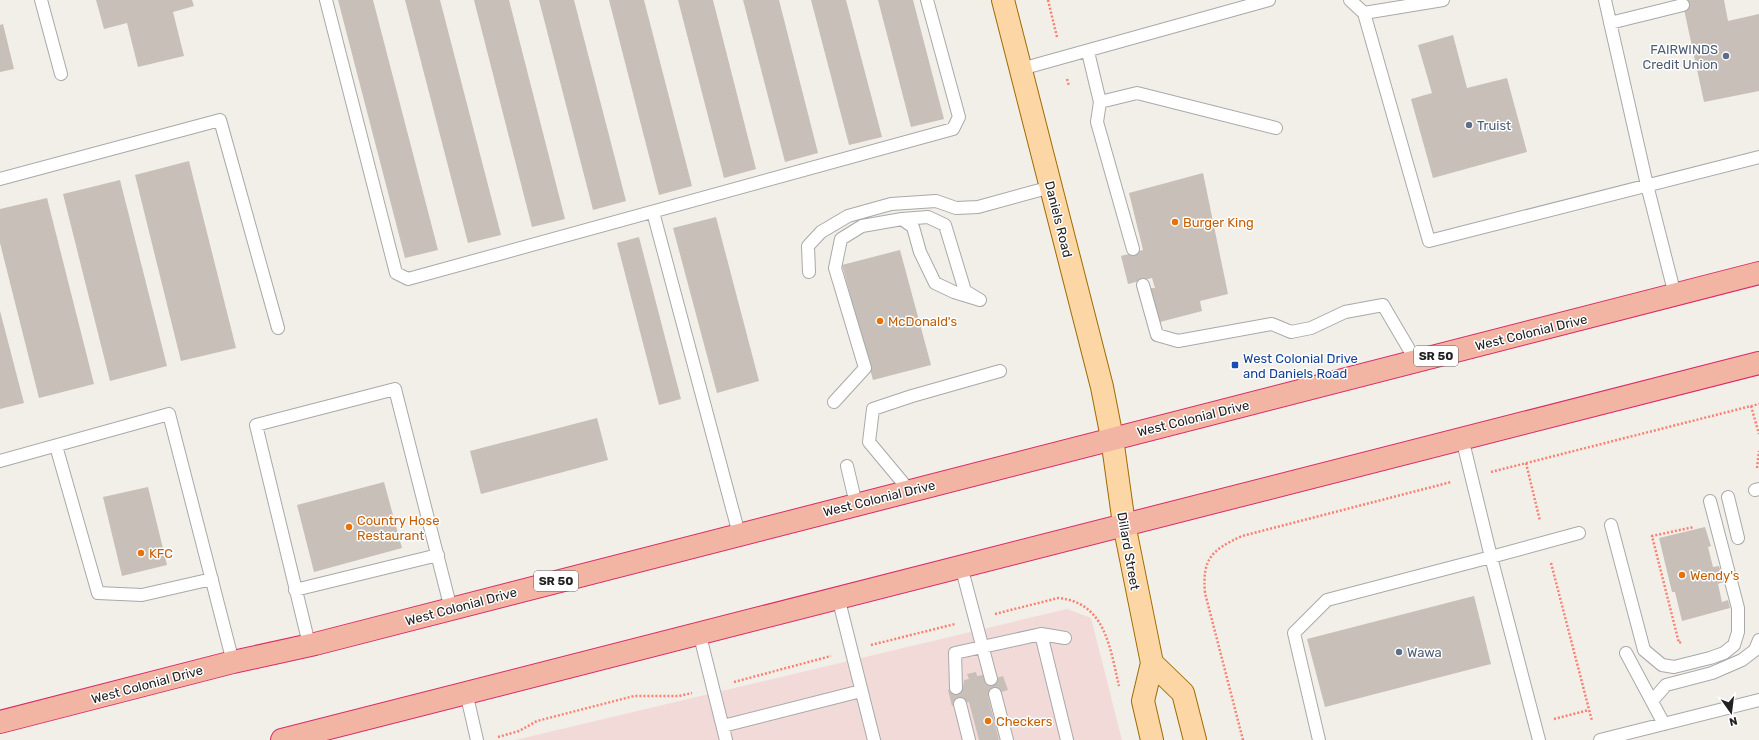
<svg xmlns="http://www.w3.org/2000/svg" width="1759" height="740" font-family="Rubik,sans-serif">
<rect width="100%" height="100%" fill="#f2efe9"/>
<path fill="#f2dad9" d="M1067 609 1091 618 1122 740H515Z"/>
<path fill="#c7bfb8" d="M96 0H192L194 6 173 12 184 56 138 67 127 23 104 29Z
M338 0H373L438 250 405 258Z
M405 0H440L501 235 468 243Z
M474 0H509L565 219 532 227Z
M539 0H574L626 201 593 210Z
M609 0H644L692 186 659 195Z
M678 0H713L756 169 724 178Z
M743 0H779L818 153 785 162Z
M811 0H846L882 137 849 145Z
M878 0H913L944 119 911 127Z
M1682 0H1724L1728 21 1759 14V91L1704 102Z
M3 24 14 69 0 72V25Z
M1453 35 1467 88 1507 78 1527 152 1433 178 1411 99 1432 93 1418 45Z
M189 161 236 348 181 361 135 175Z
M1203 173 1228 294 1200 301 1202 311 1160 322 1150 288H1155L1152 278 1128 284 1121 256 1143 250 1129 193Z
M120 180 167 366 110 381 63 194Z
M47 198 94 384 39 398 0 243V209Z
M716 217 759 381 717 393 673 228Z
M639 237 681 399 659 405 617 243Z
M900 250 931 365 873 380 842 265Z
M0 311 24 403 0 409Z
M597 418 608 460 481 494 470 451Z
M384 482 402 548 314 572 297 505Z
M148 487 167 565 122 576 103 497Z
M1705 527 1711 546 1708 547 1713 567 1719 566 1724 582 1718 584 1722 602 1728 600 1730 608 1682 621 1675 592H1672L1659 538Z
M1474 596 1491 664 1325 707 1307 639Z
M976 672 977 676 983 675 986 681 1003 676 1008 690 988 696 999 740H979L969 702 952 706 948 690 963 687 964 680 969 679 967 674Z"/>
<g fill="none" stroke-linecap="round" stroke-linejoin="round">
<defs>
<path id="service" d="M41 0 61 74
M326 0 396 273 408 279 953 129 959 117 927 0
M1350 0 1364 13 1429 241 1759 157
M1605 0 1647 185 1675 295
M1364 13 1443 0
M1610 23 1683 5
M1088 52 1100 102
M1021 69 1269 0
M0 179 220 120 278 328
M653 212 739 534
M1133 249 1097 122 1100 102 1137 93 1276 128
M809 272 808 246 821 232 848 216 891 204 936 201 956 208 978 207 1051 187
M1143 285 1157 335 1178 341 1272 324 1291 332 1311 328 1345 312 1383 305 1416 361
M834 402 865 368 835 268 841 239 862 226 902 219 928 217 945 225 965 291 980 300 954 292 935 283 920 252 913 227 902 219
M1462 438 1491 557 1579 533
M56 446 98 593 142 595 212 579
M0 461 169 414 233 662
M847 466 856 504
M909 490 869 442 873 409 912 396 1000 371
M1755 490 1759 489
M1728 497 1738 538
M1611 525 1644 650 1662 665 1674 667 1710 658 1724 653 1734 645 1738 632V608L1710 501
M961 566 991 679
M295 590 438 555
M838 597 874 740
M699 632 726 740
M1041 634 1065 638
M309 644 256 425 395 389 451 609
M1626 653 1664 724
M956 688 955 653 1041 634 1067 740
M466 692 477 740
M995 694 1007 740
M1652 701 1666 685 1712 673 1742 660 1755 650 1759 640
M960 704 969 740
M723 726 861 691
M1319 740 1294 633 1327 600 1491 557 1539 740
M1600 740 1759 700"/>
<path id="primary" d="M1003 0 1102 387 1112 438 1124 524 1152 663 1143 701 1152 740
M1152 663 1183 693 1195 740"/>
<path id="trunk" d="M0 722 233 662 315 644 1759 273
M282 740 1759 363"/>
</defs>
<use href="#service" stroke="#a9a9a9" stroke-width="14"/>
<use href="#primary" stroke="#a06b00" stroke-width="24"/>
<use href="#trunk" stroke="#dc2a67" stroke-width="24"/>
<path stroke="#fa8072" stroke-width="2.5" stroke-dasharray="2 2" stroke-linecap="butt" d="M1048 0 1057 37
M1067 79 1069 86
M1751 406 1759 434
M1526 463 1540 521
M1757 468 1759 451
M1491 472 1759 404
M1551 563 1592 721
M995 614 1058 598C1106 602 1110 649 1119 686
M1681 642 1679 643 1652 536 1694 527
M871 645 955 624
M734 682 831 656
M1554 719 1589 710
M498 737 519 731 537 721 634 696H679L692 693
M1243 740 1205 593C1202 558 1212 550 1242 536L1451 482"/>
<use href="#service" stroke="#fff" stroke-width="12"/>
<use href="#primary" stroke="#fcd6a4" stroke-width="22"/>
<use href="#trunk" stroke="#f2b4a3" stroke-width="22"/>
</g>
<g fill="#5c6f8a" stroke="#fff" stroke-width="1.5">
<circle cx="1726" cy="56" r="4"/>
<circle cx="1469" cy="125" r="4"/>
<circle cx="1399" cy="652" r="4"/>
</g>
<g fill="#e8710a" stroke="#fff" stroke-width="1.5">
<circle cx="1175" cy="222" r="4"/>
<circle cx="880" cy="321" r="4"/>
<circle cx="349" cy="527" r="4"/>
<circle cx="141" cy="553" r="4"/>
<circle cx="1682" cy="575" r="4"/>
<circle cx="988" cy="721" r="4"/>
</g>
<rect fill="#1a4fb4" stroke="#fff" stroke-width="1.5" x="1231" y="361" width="8" height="8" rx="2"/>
<g text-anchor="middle" stroke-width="3" stroke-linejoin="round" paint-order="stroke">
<g fill="#fff" stroke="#646464" stroke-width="1">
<rect x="1414" y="346" width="44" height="20" rx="3"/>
<rect x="534" y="571" width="44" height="20" rx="3"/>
</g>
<g font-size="12" font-weight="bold" fill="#222">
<text x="1436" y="360">SR 50</text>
<text x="556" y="585">SR 50</text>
</g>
<g font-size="13" fill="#4e5e75" stroke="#fff" text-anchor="start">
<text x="1718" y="54" text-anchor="end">FAIRWINDS<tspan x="1718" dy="15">Credit Union</tspan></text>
<text x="1477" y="130">Truist</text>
<text x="1407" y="657">Wawa</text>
</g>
<g font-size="13" fill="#222" stroke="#fff">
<text transform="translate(1059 219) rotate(76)" y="5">Daniels Road</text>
<text transform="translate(1531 332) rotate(-14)" y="5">West Colonial Drive</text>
<text transform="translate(1193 418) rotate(-14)" y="5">West Colonial Drive</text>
<text transform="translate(879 498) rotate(-14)" y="5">West Colonial Drive</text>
<text transform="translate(1129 551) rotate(80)" y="5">Dillard Street</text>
<text transform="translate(461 606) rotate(-15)" y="5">West Colonial Drive</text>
<text transform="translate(147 684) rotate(-15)" y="5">West Colonial Drive</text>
</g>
<g font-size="13" fill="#c56008" stroke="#fff" text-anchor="start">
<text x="1183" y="227">Burger King</text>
<text x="888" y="326">McDonald's</text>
<text x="357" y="525">Country Hose<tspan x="357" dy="15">Restaurant</tspan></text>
<text x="149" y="558">KFC</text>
<text x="1690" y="580">Wendy's</text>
<text x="996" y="726">Checkers</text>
</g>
<g font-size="13" fill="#164399" stroke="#fff" text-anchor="start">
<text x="1243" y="363">West Colonial Drive<tspan x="1243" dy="15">and Daniels Road</tspan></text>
</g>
</g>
<g transform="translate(1731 712) rotate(166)" stroke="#ffffff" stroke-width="3" paint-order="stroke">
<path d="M0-3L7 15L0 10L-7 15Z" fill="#222222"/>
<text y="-6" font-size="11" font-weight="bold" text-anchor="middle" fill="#222222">N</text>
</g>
</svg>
